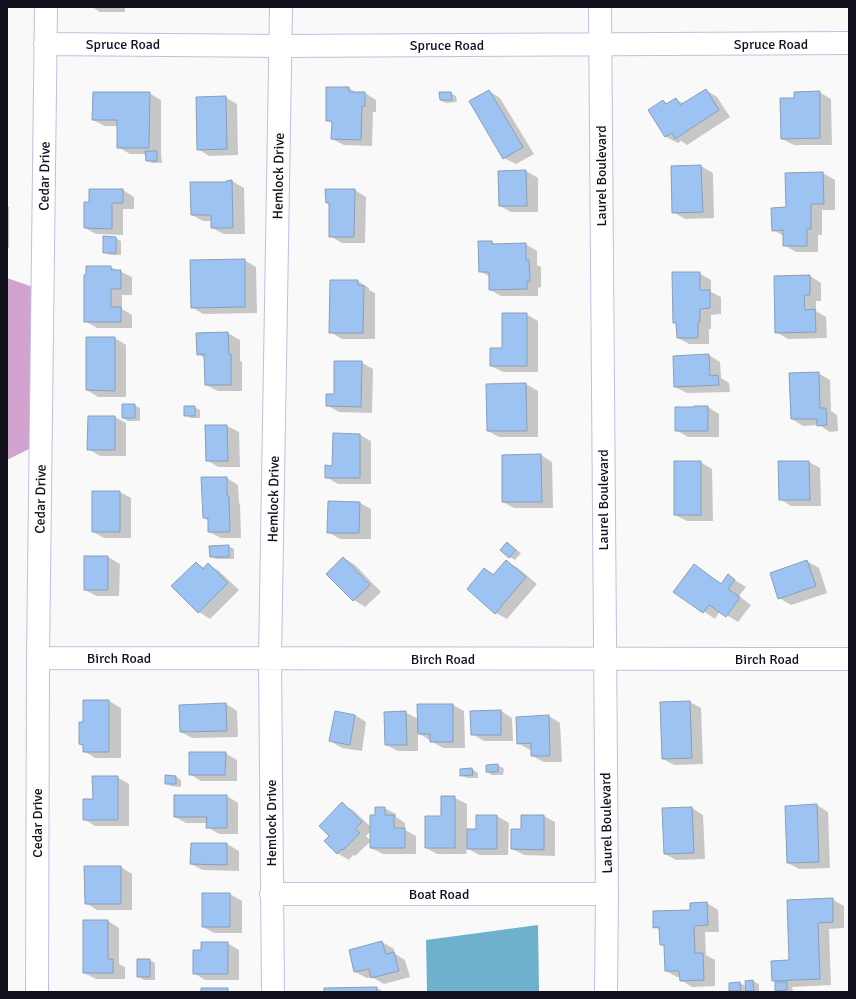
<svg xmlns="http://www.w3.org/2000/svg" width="856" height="999" font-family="Signika,sans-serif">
<rect width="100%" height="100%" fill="#f9f9f9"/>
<path fill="#d1a3ce" d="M7 278 33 287 29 449 7 460Z"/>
<path fill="#6fb0cd" d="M538 925 539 992H427L426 940Z"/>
<path fill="#0003" d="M92 7H125V12H100Z
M349 88 357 93H365L376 100V112H373L372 146 344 145 332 139 333 124 327 120Z
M706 90 717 97 730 117 687 145 681 141 678 143 666 137 649 111 663 101 668 104 676 99 684 104Z
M489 91 500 98 534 154 516 164 504 158Z
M819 92 831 99 832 145H794L782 139 795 99Z
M149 93 161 100V154L162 163H152L147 160V154H130L118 147V126H105L93 120Z
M451 93 456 96 457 102 446 103 440 100Z
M225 97 237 104 238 155 209 156 198 149Z
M701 166 713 173 714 218 685 219 673 212Z
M526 171 538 178V212H511L500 206 499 172Z
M786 173H823L835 180V210H822V235H818V252H796L784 245V236L773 230 787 208Z
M232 181 244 188 245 234H224L212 228V221H203L192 215 227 183Z
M123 190 134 197V209H123V235L96 234 85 228 90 203Z
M355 190 366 197 365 243H342L330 236V205L327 202Z
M7 206 9 207V248H7Z
M116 238 121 241V255H110L104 252Z
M492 242 496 245 525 244 537 251V265L541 267V287L538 288V296H501L490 290V277L480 271Z
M244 260 256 267 257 313 203 314 192 307Z
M111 267 132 277V295H122V309L132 315V328H97L85 321Z
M699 273 711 280V292L721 297V314L711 315V329H709V344H689L678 338 677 324 674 322Z
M810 276 821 283V301H816V311L826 317 827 338 788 339 776 332Z
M358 281 369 288V290L375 293V339H342L330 332Z
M526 314 538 321V372H503L491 366Z
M228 333 240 340V361L242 362V391H218L206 385V359L198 354 197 334Z
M115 338 126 345V397H98L87 390Z
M709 355 720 362 721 378 729 383 730 392 687 393 675 387Z
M361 362 373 369 372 413 339 412 327 405Z
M818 373 830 380 831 411 837 415 838 431 830 432 819 425 803 426 792 419Z
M526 384 538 391V437H499L488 431 487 385Z
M134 405 140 408V421H128L123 418Z
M194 407 200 410V418H191L185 415Z
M708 407 719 414V437H688L676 430Z
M115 417 126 423V456H100L88 449Z
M206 426H227L239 432 240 467H218L207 460Z
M360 435 371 441V484H338L326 477Z
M541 455 552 462 553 508H514L503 502Z
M700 462 712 469 713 521H687L675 515Z
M809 462 820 468 821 506H791L780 499Z
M227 478 238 485 239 503 240 504 241 538H221L209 532V521L204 518Z
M120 492 131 498V538H104L93 532Z
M360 503 371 509V539H340L328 532Z
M507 543 521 553 515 560 510 557Z
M228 546 234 549V559H216L211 556Z
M85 557H108L120 564 119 596H97L85 590Z
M344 558 355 565 381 592 365 607 354 600Z
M506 561 518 568 537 584 507 619 496 613 485 569 495 575Z
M807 561 819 568 827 593 791 605 779 598Z
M196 563 205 568 208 564 219 571 239 590 210 619 199 612 172 586Z
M694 565 722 584 728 576 746 587 739 596 751 605 738 622 720 611 715 619 675 592Z
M7 584H8V622H7Z
M84 701H109L121 708V758H95L84 751V746L80 744 84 723Z
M690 702 701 708 703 764 674 765 663 759Z
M226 704 237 711 238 737 192 738 181 732Z
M453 705 464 711 465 748H443L418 733V751H398L386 745 405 712 418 719Z
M501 711 512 718 513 741H484L472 734Z
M355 715 366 722 362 751 342 748 330 741Z
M549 716 560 723 562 762H544L532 756V750H530L518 743Z
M225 753 237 760V781H201L190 774Z
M498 765 504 769 503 775H492L487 772V766Z
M472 769 478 773V778H467L461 775Z
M117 777 129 784V826H95L84 819 94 800Z
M176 777 181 780V787L171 786 166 783Z
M227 796 238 803V834H219L207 827 208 823H186L175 817Z
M442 797 455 798 467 804V830H477V816H497L509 823 508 855H479L467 848 466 854H437L426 848 442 817Z
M342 804 353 810 371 827 376 816 384 808 396 814V817L405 823V830L416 836V854H383L371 848V831L366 836 371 841 355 856 353 855 349 860 337 853 330 836Z
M817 805 828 812 830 868 799 869 788 863Z
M692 808 703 815 705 859 676 860 665 854Z
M544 816 555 822V856L524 855 512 849 522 830Z
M227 844 239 851V871L203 870 191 864Z
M121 867 132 874V910H97L86 903Z
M230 894 242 901V933H214L203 927Z
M832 899 844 906V928L829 929 831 985 792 987 793 992H779L776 990V982L773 980 790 961Z
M707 903 718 910 719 932H705L706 955 715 960V986L692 987 681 980 680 977H677L666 971 665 947 661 944 660 930 654 927Z
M108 921 119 928V964L125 967V979H96L84 973Z
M382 942 394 949 395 954 405 960 410 977 384 984 372 977 367 978 355 972 350 950Z
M227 943 239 950V980H205L194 973Z
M150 960 155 963V980H144L138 976Z
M753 981 759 984V992H750L746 989V992H732L730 991 740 983 747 987Z
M377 988 384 992H325V989Z"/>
<path fill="#9cc3f2" stroke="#899fb8" d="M326 87H349V92H365V106H362L361 140 331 139 332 121H326Z
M706 89 719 110 675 139 672 133 665 137 648 110 663 100 666 104 676 98 680 105Z
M489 90 523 147 503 159 469 101Z
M820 91V138L781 139 780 98H794V92Z
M93 92H150L149 148H117V120H92Z
M439 92H451L452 100H440Z
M226 96 227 149 197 150 196 97Z
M145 151H157V161H146Z
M701 165 703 212 672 213 671 166Z
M526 170 527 206H499L498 171Z
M823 172 824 204H811V229H807V246H783V230L772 231 771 208 786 207 785 173Z
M232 180 233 228H211V215H191L190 182H226V181Z
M89 189H123V203H112V229L84 228V202H89Z
M325 189H355L354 237H329V203H326Z
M103 236 116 237V253H103Z
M478 241H492V244L526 243V260H529L530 281 527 282V289L489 290V272H479Z
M245 259V307L191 308 190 260Z
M86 266H111V270H121V289H111V307H121V322H84V275H86Z
M672 272H700V290H710V308L700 309V322L698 323V338H677L676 323H673Z
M810 275V295H804L805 310 815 309 816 332 775 333 774 276Z
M330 280H358V285L364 286 363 333H329Z
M502 313H527V366H490V348H502Z
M228 332 229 354H231V385H205L204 354 197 355 196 333Z
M86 337H115V391L86 390Z
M709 354 710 376 718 375 719 385 674 387 673 356Z
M334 361H362L361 407 326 406V394H334Z
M819 372 820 408H826L827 425 817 426V419H791L789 373Z
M526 383 527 431H487L486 384Z
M122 404H135V418H122Z
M184 406H195V416H184Z
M694 406H708V431H675V407H694Z
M88 416H115V450H87Z
M205 425H227L228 461H206Z
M333 433 360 434V478H325V465L332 466Z
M541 454 542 502H502V455Z
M674 461H701V515H674Z
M778 461H809L810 500H779Z
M201 477H227V496H229L230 532H208V518H203Z
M92 491H120V532H92Z
M328 501 360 502 359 533H327Z
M507 542 516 550 509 558 500 550Z
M229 545V557H210L209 546Z
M84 556H108V590H84Z
M343 557 370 585 353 601 326 574Z
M506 560 526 577 495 614 467 589 484 568 493 575Z
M807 560 816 586 778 599 770 573Z
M196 562 203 569 208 563 228 583 198 613 171 586Z
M694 564 721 584 728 574 735 580 728 589 740 597 726 617 709 605 703 613 673 592Z
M83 700H109V752H83V745L79 744V722H83Z
M690 701 692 758 662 759 660 702Z
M226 703 227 731 180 732 179 705Z
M417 704H453V742H430V734H418Z
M501 710V735H471L470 711Z
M335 711 355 715 350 745 329 741Z
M406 711 407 745H385L384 712Z
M549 715 550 756H531V743L517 744 516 717Z
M189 752H226L225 775H189Z
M498 764V772H486V765Z
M472 768 473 775 460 776V769Z
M165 775 176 776V784H165Z
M92 776H118V820H83V799H93Z
M174 795H227V828H206L207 817H174Z
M441 796H455V848H425V816H441Z
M342 802 362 822 355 829 360 833 343 850 341 849 337 854 324 841 329 836 319 826Z
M817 804 819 862 787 863 785 806Z
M375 807H385V815H394V828H405V848H370V815H375Z
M692 807 694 853 664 854 662 808Z
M476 815H497V849H467V829H476Z
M521 815H544V850L511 849V829H521Z
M191 843H227V865L190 864Z
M84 866H121V904H85Z
M202 893H230V927H202Z
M833 898V922L818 923 820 979 772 981 771 961 789 960 787 900Z
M707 902 708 925 694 926 695 953H703L704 980 680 981 679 971H665L664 945H660L659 927 653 928V911L690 910V903Z
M83 920H108V959H113V973H83Z
M382 941 386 954 394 952 399 971 371 978 369 969 354 972 349 950Z
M201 942H228V974H193V950H201Z
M137 959H150V977H137Z
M753 980 754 991H746L745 981Z
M740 982 741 991H729V983Z
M775 982H787V990L775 991Z
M377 987V992H324V988Z
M201 988H228V992H201Z"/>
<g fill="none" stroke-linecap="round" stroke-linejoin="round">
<defs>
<path id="minor" d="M600 7 607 894 606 992
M45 44 280 46 849 43
M38 658 849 659
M271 894H607
M37 992 38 658 46 7
M273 992 270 659 281 7"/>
</defs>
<use href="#minor" stroke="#bcc1e1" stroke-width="24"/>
<use href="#minor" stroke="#fff" stroke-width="22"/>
</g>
<g text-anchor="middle" stroke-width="4" stroke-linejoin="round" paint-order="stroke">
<g font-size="14" fill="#0f101b" stroke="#fff">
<text x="123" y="49">Spruce Road</text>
<text x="771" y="49">Spruce Road</text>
<text x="447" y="50">Spruce Road</text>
<text transform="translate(44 176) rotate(-89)" y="5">Cedar Drive</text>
<text transform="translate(278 176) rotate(-89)" y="5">Hemlock Drive</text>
<text transform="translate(601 176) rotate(-90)" y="5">Laurel Boulevard</text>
<text transform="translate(40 499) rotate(-89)" y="5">Cedar Drive</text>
<text transform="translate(273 499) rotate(-89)" y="5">Hemlock Drive</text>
<text transform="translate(603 500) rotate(-90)" y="5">Laurel Boulevard</text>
<text x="119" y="663">Birch Road</text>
<text x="443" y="664">Birch Road</text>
<text x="767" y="664">Birch Road</text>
<text transform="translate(37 823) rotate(-90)" y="5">Cedar Drive</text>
<text transform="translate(271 823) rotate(-90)" y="5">Hemlock Drive</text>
<text transform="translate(606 823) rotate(-91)" y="5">Laurel Boulevard</text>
<text x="439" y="899">Boat Road</text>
</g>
</g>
<rect width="856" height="999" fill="none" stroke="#0f101b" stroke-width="16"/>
</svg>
